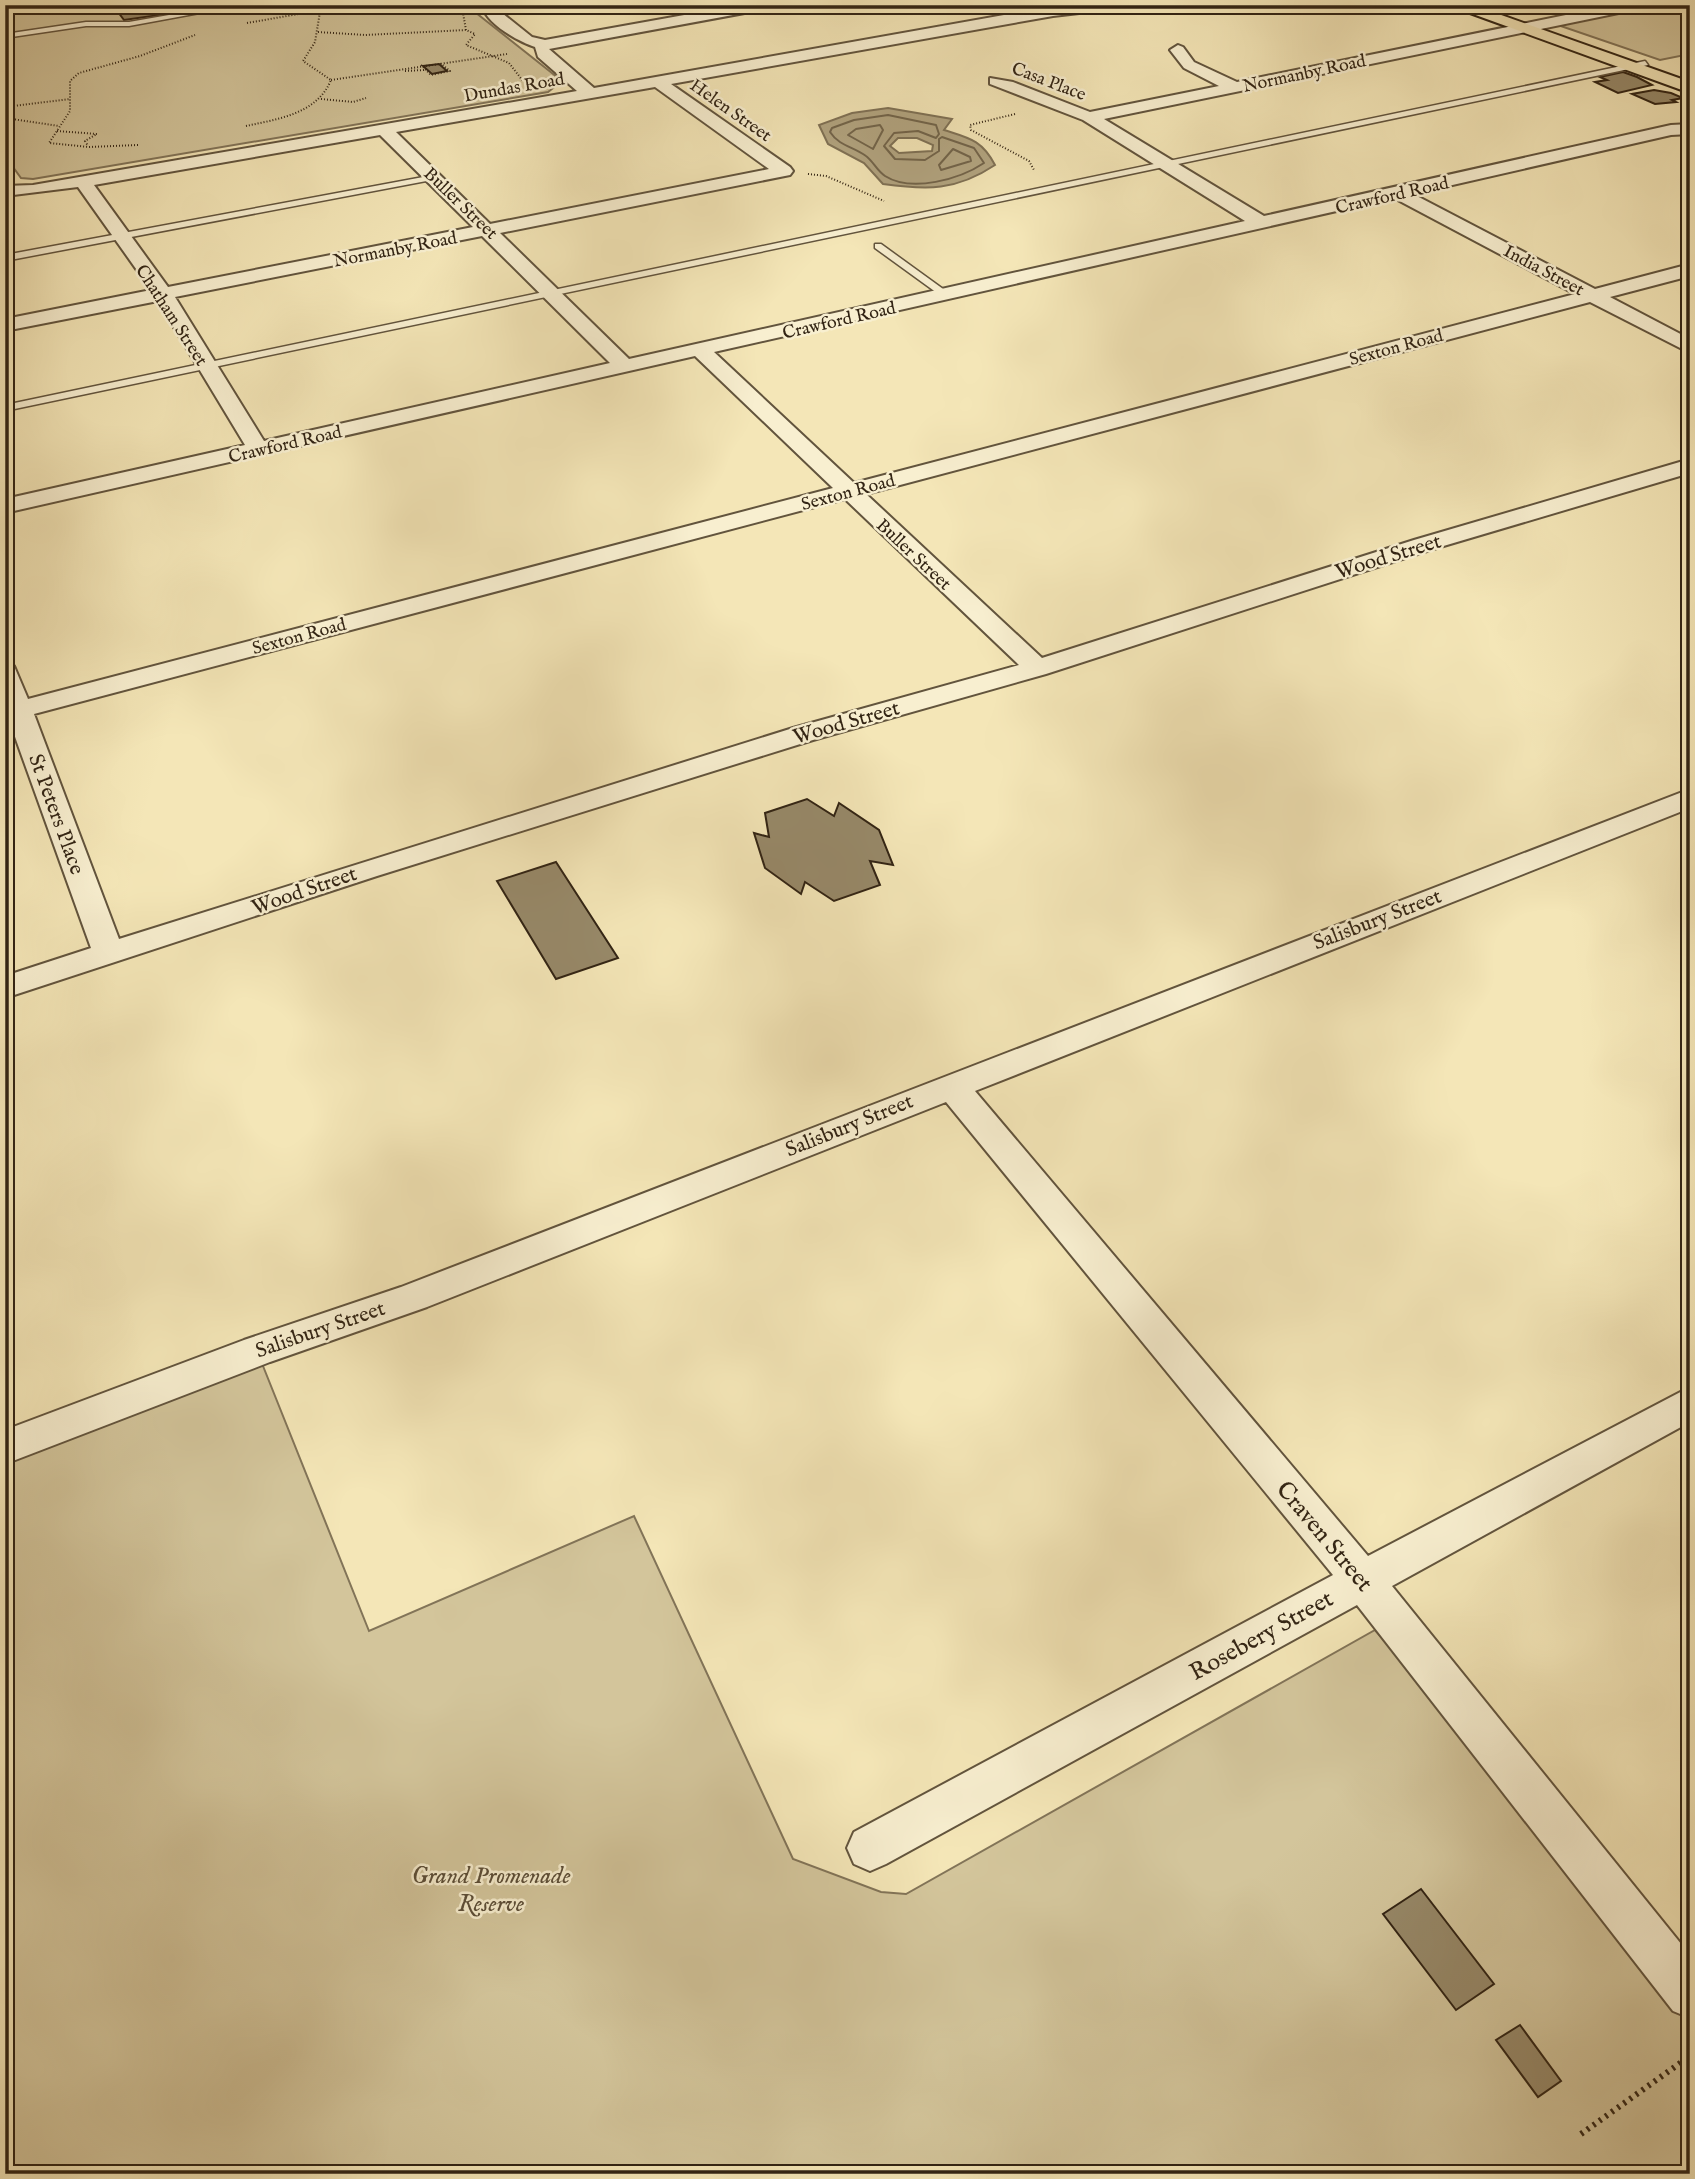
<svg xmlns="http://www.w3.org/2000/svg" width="1695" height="2179" font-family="'IM FELL English',serif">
<rect width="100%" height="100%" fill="#f4e6b7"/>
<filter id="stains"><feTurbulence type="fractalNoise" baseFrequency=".00286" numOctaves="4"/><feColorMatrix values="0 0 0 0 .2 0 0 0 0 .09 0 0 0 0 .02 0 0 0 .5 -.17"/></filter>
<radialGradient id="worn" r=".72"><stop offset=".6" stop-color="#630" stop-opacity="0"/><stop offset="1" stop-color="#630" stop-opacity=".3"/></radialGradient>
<path fill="#d3c59b" stroke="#827458" stroke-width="2" d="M5 5H466L562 81 548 92 33 179 21 178 5 156Z
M1638 5H1690V54L1660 60 1549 22Z
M257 1351 369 1631 634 1516 793 1859 881 1892 906 1894 1375 1630 1690 1984V2174H5V1447Z"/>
<path fill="#b2a480" stroke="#7f7155" stroke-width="2" fill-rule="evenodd" d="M888 108 952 119 944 130C969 138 982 140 995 165 956 191 927 190 883 184L864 163 828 144 819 125 852 113ZM898 138H917L933 145 932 151 899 153 890 146Z"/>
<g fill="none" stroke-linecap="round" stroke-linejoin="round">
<path stroke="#72644a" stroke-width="2" d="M888 115 936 125 939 134 936 138 918 131 894 133 884 146 895 159 925 160 939 151V139L942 137 974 148 984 163C960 179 912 193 885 176 877 171 873 161 866 156 854 147 839 146 830 132L832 128 854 120Z
M880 125 883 130 873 149 848 135 856 129Z
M953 149 970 157 971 161 941 170 939 165Z"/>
</g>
<path fill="#978969" stroke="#322414" stroke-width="2" d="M134 5H199L202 9 124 20 115 8Z
M439 64 447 71 432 74 423 66Z
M1623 72 1637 77 1652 85 1618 93 1595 82 1607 80 1600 77Z
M1654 90 1671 93 1683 98 1672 100 1676 102 1655 104 1632 94Z
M807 799 834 816 839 803 879 830 893 865 870 861 880 885 834 901 805 882 801 894 765 868 754 833 769 837 765 813Z
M556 862 618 958 556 979 497 881Z
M1421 1889 1494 1984 1456 2010 1383 1914Z
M1520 2025 1561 2081 1538 2097 1496 2040Z"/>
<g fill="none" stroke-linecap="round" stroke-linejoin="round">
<defs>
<path id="lane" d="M226 5H243L129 26H86L5 38V34L86 22H129Z
M1645 61 1648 65 5 411V405Z
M434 175 438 177 437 179 5 261V255Z
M875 244H881L950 294V298H944L875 248Z"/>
<path id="street" d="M482 5H496L497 9 532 37 545 40 740 5H773L766 9 549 49 594 88 1060 5H1121L1114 9 1053 16 671 84 790 167 793 171 790 175 500 233 629 359 1245 221 1083 120 990 84V78L1013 82 1090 112 1219 86 1184 68 1170 50 1178 45 1183 47 1194 62 1237 82 1615 5H1645L1638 9 1104 119 1264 216 1671 125 1690 124V134L1671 135 1413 194 1595 289 1690 264V276L1610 297 1690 339V353L1590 302 866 494 1042 658 1414 540 1690 459V473L1430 550 1046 674 813 740 377 876 5 998V976L91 948 9 720 5 721V664L14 666 28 699 833 488 695 356 5 513V499L245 445 158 301 5 331V319L151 290 78 187 5 196V186L33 185 577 91 538 57 535 47C519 42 485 23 482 5ZM655 87 769 169 490 224 396 132ZM380 135 473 227 168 287 94 185ZM1394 198 1575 294 854 483 714 352ZM482 236 610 363 264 441 175 297ZM845 499 1019 665 793 728 119 939 34 714Z
M1690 789V808L975 1091 1368 1556 1690 1387V1422L1392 1586 1690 1955V2018L1673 2011 1357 1605 886 1864 870 1871 854 1864 847 1848 854 1832 1333 1575 946 1102 427 1307 270 1362 5 1464V1430L244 1340 401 1287Z"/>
<path id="primary" d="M1448 5H1473L1690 82V93Z"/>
</defs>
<use href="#lane" stroke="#62543d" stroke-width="3"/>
<use href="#street" stroke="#62543d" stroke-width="4"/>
<use href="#primary" stroke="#322414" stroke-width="4"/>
<path stroke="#322414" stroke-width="2" stroke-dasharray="1 2" stroke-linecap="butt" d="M452 5 463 13 466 30
M247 23 350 5
M318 32 365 35 466 30 475 34 466 45 509 63 523 81
M421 65 431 75 450 71 440 63
M405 71 424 70
M331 80 507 54
M321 99 353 102 366 98
M5 107 70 99
M1015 114 970 125 971 130 1029 161 1034 170
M12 119 59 126
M246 126C278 119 317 114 331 80L303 61 315 42 320 12
M57 131 97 134 85 141 88 146
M138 145 89 147 49 143 70 111V81L79 73 140 56 195 35
M808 174 826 176 884 201"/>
<path stroke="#322414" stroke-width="6" stroke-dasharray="2.5 5" stroke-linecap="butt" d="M1581 2134 1690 2056"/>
<use href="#lane" fill="#f8efd0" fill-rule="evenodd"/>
<use href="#street" fill="#f8efd0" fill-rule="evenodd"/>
<use href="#primary" fill="#f4e6b7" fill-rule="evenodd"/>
</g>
<g text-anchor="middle" stroke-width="5" stroke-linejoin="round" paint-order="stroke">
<g font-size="18" fill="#322414" stroke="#f8efd0">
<text transform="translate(1304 73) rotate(-12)" y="6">Normanby Road</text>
<text transform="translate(1049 81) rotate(21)" y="6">Casa Place</text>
<text transform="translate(514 87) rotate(-10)" y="6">Dundas Road</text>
<text transform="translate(731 110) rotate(35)" y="6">Helen Street</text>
<text transform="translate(1392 195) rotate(-13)" y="6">Crawford Road</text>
<text transform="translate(461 203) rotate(44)" y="6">Buller Street</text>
<text transform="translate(395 249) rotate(-11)" y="6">Normanby Road</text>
<text transform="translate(1544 270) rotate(28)" y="6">India Street</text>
<text transform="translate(172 315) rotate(57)" y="6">Chatham Street</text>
<text transform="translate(839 320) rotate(-13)" y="6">Crawford Road</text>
<text transform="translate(1396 347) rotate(-15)" y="6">Sexton Road</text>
<text transform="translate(285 444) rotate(-13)" y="6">Crawford Road</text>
<text transform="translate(848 492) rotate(-15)" y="6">Sexton Road</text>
<text transform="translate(914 554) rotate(43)" y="6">Buller Street</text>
<text transform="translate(299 636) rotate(-15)" y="6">Sexton Road</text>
</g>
<g font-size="21" fill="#322414" stroke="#f8efd0">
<text transform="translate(1388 556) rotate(-17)" y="7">Wood Street</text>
<text transform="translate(846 722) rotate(-16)" y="7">Wood Street</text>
<text transform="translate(57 814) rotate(70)" y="7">St Peters Place</text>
<text transform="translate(304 890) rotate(-19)" y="7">Wood Street</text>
<text transform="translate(1377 919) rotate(-21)" y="7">Salisbury Street</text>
<text transform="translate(849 1125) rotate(-22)" y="7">Salisbury Street</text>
<text transform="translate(320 1329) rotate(-19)" y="7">Salisbury Street</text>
</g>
<g font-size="24" fill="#322414" stroke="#f8efd0">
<text transform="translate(1325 1536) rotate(50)" y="8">Craven Street</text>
<text transform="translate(1261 1635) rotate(-29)" y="8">Rosebery Street</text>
</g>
<g font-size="24" font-style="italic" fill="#5a4c36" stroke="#f8efd0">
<text x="491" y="1883">Grand Promenade<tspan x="491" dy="28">Reserve</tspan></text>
</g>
</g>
<rect width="1695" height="2179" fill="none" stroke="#f4e6b7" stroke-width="28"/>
<rect x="7" y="7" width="1681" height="2165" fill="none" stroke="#322414" stroke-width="3.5"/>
<rect x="14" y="14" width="1667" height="2151" fill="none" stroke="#322414" stroke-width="2"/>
<rect width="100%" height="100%" filter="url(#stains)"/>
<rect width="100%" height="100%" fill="url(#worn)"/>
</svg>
